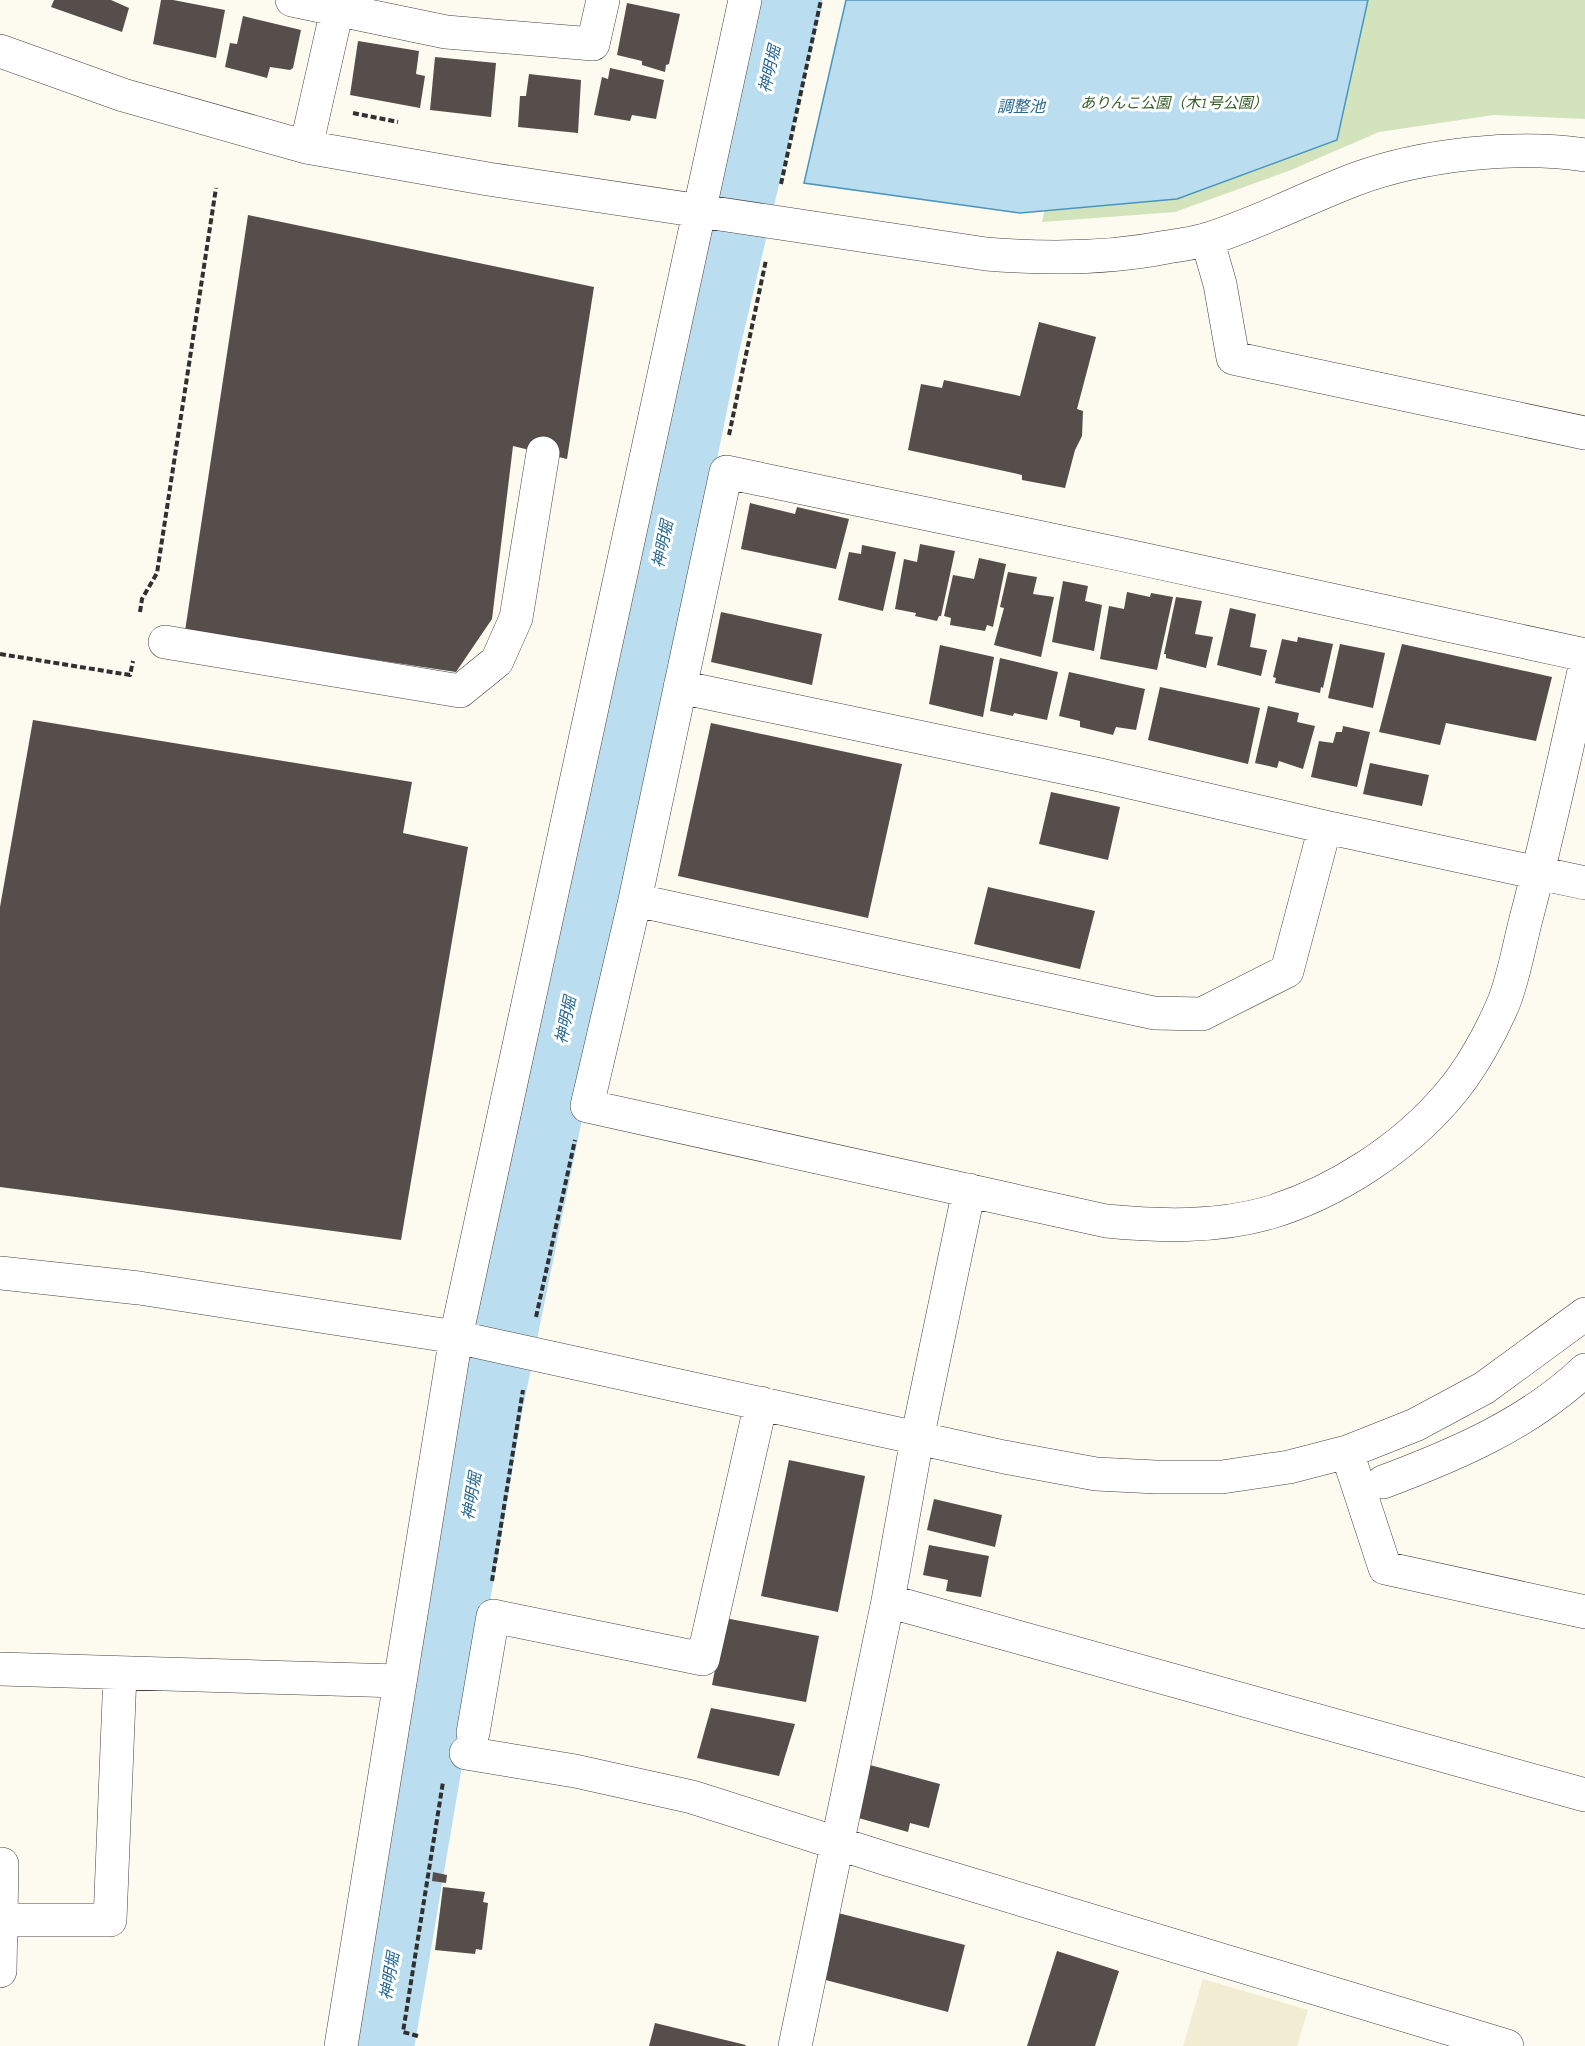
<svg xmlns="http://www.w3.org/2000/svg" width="1585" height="2046" font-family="'Source Serif 4','Noto Sans JP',serif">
<rect width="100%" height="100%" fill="#fdfaf0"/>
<path fill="#f1edd2" d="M1203 1979 1308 2010 1297 2046H1183Z"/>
<path fill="#d3e4bd" d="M1090 0H1585V119L1494 115 1379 132 1291 170 1175 212 1042 222Z"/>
<path fill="#badeef" stroke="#4995be" stroke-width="1.5" d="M846 0H1368L1337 140 1177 199 1020 213 804 183Z"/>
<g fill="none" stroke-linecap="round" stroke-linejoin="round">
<path stroke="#badeef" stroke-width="74" d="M377 2046 486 1404 702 348 785 0"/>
</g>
<path fill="#554e4b" d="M54 0H111L129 8 122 32 51 7Z
M161 0H173L225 10 216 58 153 44Z
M627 3 680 14 669 64 666 65 665 72 642 65V61L617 55Z
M243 16 301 30 293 68 290 70 270 67 267 78 225 67 230 43 237 44Z
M358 41 419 51 416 74 425 76 420 108 350 95Z
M435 57 496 63 491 117 430 110Z
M610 68 664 80 656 119 632 115 630 121 594 115 602 77 608 79Z
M529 74 581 80 578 133 518 127 520 96H526Z
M248 215 594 287 567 459 513 446 492 619 456 672 185 631Z
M1039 322 1096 337 1077 409 1083 411 1082 436 1075 450 1065 488 1022 480V475L908 450 921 384 942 388 944 380 1020 396Z
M750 503 795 514 797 507 849 519 836 569 741 549Z
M920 544 955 551 941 616H939L937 621 915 616 916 613 895 609 904 559 917 562Z
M862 545 896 552 883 611 838 600 849 552 861 554Z
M979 558 1006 564 993 627 987 625 985 631 950 625 951 618 944 616 953 575 974 579Z
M1008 572 1037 577 1033 594 1054 597 1041 657 994 645 1004 608 1000 607Z
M1063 581 1088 586 1085 601 1102 605 1094 651 1052 642Z
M1127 592 1150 597 1151 593 1173 597 1157 670 1100 659 1109 606 1124 609Z
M1176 597 1202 601 1195 634 1213 637 1206 668 1166 658V654H1164Z
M1230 608 1256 614 1250 647 1267 650 1261 676 1217 665Z
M721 612 822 634 812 685 711 662Z
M1298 637 1333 644 1323 688 1321 687 1320 693 1275 683 1276 678 1273 677 1282 639 1297 642Z
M1340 644 1385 653 1373 708 1328 698Z
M1402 644 1552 677 1536 741 1446 723 1440 745 1379 732Z
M940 645 994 657 983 717 929 704Z
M1000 658 1058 672 1047 720 1014 713 1013 716 990 711Z
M1069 672 1145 689 1136 730 1116 727 1113 735 1080 727V721L1059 716Z
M1160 687 1260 708 1248 764 1148 740Z
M1268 706 1299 713 1297 722 1315 726 1303 769 1279 761 1277 768 1255 763Z
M33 720 412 782 403 833 468 847 401 1240 0 1187V907Z
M711 723 902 764 868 918 678 876Z
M1343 726 1370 732 1357 787 1311 777 1319 741 1333 743 1336 732H1342Z
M1370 763 1429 775 1422 806 1363 794Z
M1051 792 1120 807 1108 860 1039 844Z
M988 887 1095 911 1080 969 974 944Z
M789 1460 865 1476 838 1612 761 1596Z
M934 1499 1002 1515 995 1547 927 1530Z
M929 1545 989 1556 981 1597 946 1591 948 1580 923 1575Z
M725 1618 819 1636 806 1702 712 1685Z
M711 1708 795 1724 779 1776 697 1758Z
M870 1765 940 1784 929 1828 910 1823 908 1832 855 1817Z
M433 1872 447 1875 446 1883 432 1881Z
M443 1887 485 1892 483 1902 488 1903 482 1950 476 1949 475 1954 435 1950Z
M834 1912 965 1945 948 2012 818 1978Z
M1057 1951 1119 1971 1095 2046H1027Z
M655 2023 746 2045 745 2046H649Z"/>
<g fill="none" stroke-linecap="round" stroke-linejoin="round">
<defs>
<path id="minor" d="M292 0 446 32 593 44 603 0
M0 51 123 95 306 147 488 179 986 254C1047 259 1107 259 1167 247 1181 245 1195 243 1208 239 1258 223 1306 198 1356 179 1421 155 1516 144 1585 155
M306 147 337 10
M1207 239 1220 284 1233 358 1585 433
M165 642 460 691 497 661 516 618 543 453
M1585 655 1124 555 726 472 635 900 587 1106 1106 1221C1159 1226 1215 1228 1268 1213 1335 1193 1403 1149 1448 1096 1470 1071 1491 1033 1504 1002 1514 976 1519 946 1526 919 1548 836 1566 751 1585 667
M680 687 1100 775 1325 827 1585 883
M635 900 1154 1013 1202 1014 1287 971 1325 827
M0 1273 139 1288 456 1337 1004 1457 1096 1474 1156 1477H1222L1289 1467 1347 1452 1415 1425 1484 1388 1585 1314
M1347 1452 1385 1568 1585 1612
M1383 1482C1455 1455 1528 1424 1585 1370
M888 1601 1585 1795
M0 1669 399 1681
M473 1733 493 1616 703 1659 761 1403
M466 1753 575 1771 692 1797 890 1860 1507 2046
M1 1920H110L120 1674
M0 1971 2 1864
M341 2046 456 1337 745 0
M795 2046 888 1601 917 1439 969 1190"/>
</defs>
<use href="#minor" stroke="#414141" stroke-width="34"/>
<path stroke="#303030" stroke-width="4" stroke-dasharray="6 3" stroke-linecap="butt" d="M353 113 398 122
M781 184 821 0
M729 435 766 260
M140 612 142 599 157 573 216 188
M0 654 130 675 133 661
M536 1317 575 1140
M492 1581 523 1390
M418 2036 403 2032 443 1782"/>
<use href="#minor" stroke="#fff" stroke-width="33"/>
</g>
<g text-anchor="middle" stroke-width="6" stroke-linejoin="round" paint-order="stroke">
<g font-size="15" font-style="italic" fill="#345e25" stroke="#fff">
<text x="1174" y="108">ありんこ公園（木1号公園）</text>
</g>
<g font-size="16" font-style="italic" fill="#256791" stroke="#fff">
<text transform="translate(769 69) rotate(-77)" y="6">神明堀</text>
<text x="1021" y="112">調整池</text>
<text transform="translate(662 544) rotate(-78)" y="6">神明堀</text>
<text transform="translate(565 1020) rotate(-78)" y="6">神明堀</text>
<text transform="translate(471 1496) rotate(-80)" y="6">神明堀</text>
<text transform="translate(389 1976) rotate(-80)" y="6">神明堀</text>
</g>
</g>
</svg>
